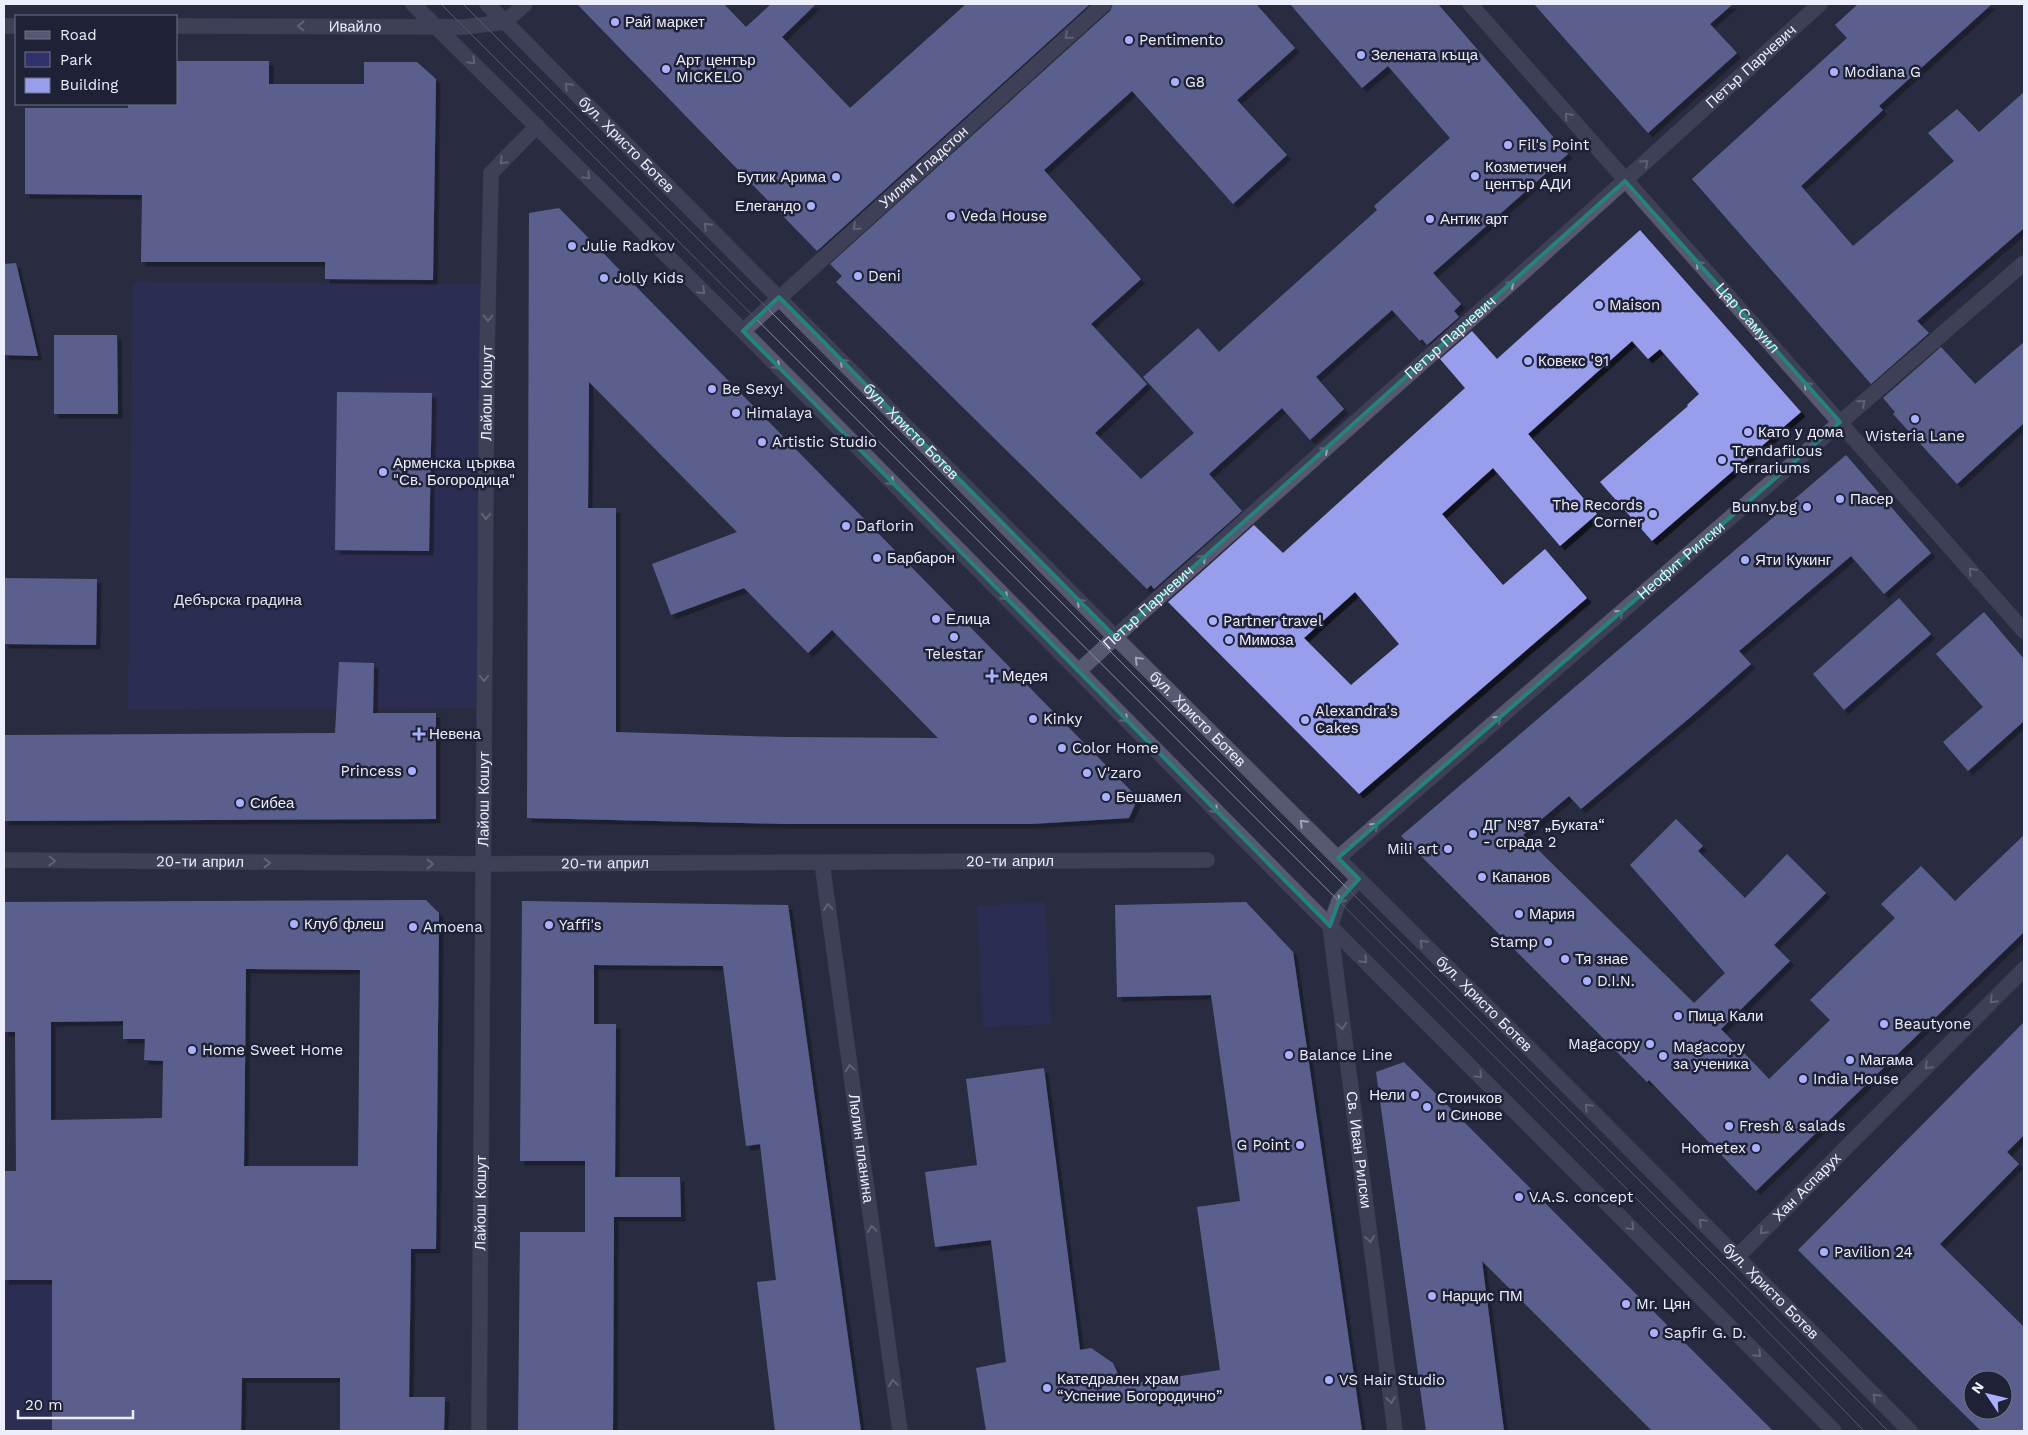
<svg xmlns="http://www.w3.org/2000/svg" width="2028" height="1435" font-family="'Work Sans',sans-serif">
<defs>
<filter id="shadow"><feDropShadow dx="4.5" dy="4.5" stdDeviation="0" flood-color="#0009"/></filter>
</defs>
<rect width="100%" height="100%" fill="#292b40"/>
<path fill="#30306b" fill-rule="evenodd" d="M133 282 481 284 476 708 128 709ZM337 392 432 393 428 551 335 550Z
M1045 902 1051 1024 983 1027 977 906Z
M52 1279V1431H4V1280Z"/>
<path fill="#989eec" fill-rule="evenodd" filter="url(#shadow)" d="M577 4H724L746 27 771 4H816L782 37 850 108 966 4H1090L817 251Z
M1113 4H1256L1295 48 1237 100 1287 155 1233 204 1132 91 1044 170 1141 279 1091 324 1147 384 1095 433 1141 479 1194 433 1143 377 1198 328 1219 352 1377 210 1374 206 1450 138 1388 66 1362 88 1290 4H1438L1568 154 1433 273 1461 304 1454 311 1459 317 1427 345 1422 339 1420 341 1392 310 1316 377 1344 409 1310 440 1282 408 1209 474 1242 511 1154 589 1151 585 1147 589 836 282 842 276 830 264 1110 11Z
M1534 4H1733L1710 24 1737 53 1648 133Z
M1858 4H1992L1879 106 1883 110 1801 186 1853 246 1954 161 1928 133 1957 109 1979 132 2024 92V228L1917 321 1929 333 1871 384 1692 179 1847 38 1835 25Z
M176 61H269V84H364V62H417L436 79 433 280 325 279V262H141L142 195 25 194V108H128V104H176Z
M559 208 1138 798 1129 818 1031 824H785L527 818 529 213ZM589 382 737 532 652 564 671 615 744 588 808 653 832 630 938 738 785 737 616 732V508H588Z
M1640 230 1801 412 1652 541 1600 482 1688 406 1687 405 1699 394 1660 349 1648 359 1632 341 1528 434 1597 514 1560 546 1493 468 1442 514 1503 585 1545 549 1587 598 1359 794 1168 602 1254 525 1283 553 1465 388 1440 359 1472 331 1497 359ZM1355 592 1399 644 1351 685 1304 638Z
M16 263 38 356 4 355V264Z
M54 335H117L118 414H54Z
M2024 342V423L1957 484 1893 414 1895 412 1883 398 1941 347 1975 384Z
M337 392 432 393 429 551 335 550Z
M1846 455 1931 553 1884 594 1851 556 1739 651 1751 664 1693 715 1581 809 1569 796 1523 835 1694 1003 1725 973 1630 865 1676 819 1703 846 1698 851 1745 898 1787 854 1826 893 1774 945 1790 961 1721 1029 1769 1079 1830 1020 1810 1000 1895 918 1881 904 1921 866 1955 901 2024 835V932L1756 1191 1649 1080 1647 1082 1401 836Z
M4 578 97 579 96 645 4 644Z
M1899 598 1931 634 1844 710 1813 674Z
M1984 612 2024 659V721L1968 771 1943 742 1983 707 1936 654Z
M339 662 374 663 373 713H436V819L4 821V735L335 733Z
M426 900 439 913 436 1249H411L409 1397H445L444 1431H340V1378H242L241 1431H52V1280H4V1171H16L15 1032H4V902ZM246 969 360 970 358 1166H244ZM123 1021V1039H145L144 1060 163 1061 162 1118 51 1120V1022Z
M522 901 788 905 861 1431H775L757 1282 776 1280 760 1144 746 1146 723 966 594 965V1024H616L615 1177H680L681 1217H614L613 1431H518L520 1232H585V1161H520Z
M1246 902 1293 952 1362 1431H986L976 1368 1006 1362 991 1240 935 1247 925 1172 977 1165 966 1079 1044 1068 1080 1350 1091 1348 1113 1363 1123 1385 1220 1370 1197 1207 1240 1201 1211 995 1117 997 1115 905Z
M2024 1022V1135L2007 1152 2019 1164 1940 1244 2024 1327V1431H1981L1798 1250ZM1973 1380H2003V1410H1973Z
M1404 1062 1773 1431H1652L1482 1261 1504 1431H1426L1376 1072Z"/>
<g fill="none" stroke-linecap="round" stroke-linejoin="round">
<defs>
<g id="minor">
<path id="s1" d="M1470 4 2024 631"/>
<path d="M4 26H16"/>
<path id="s2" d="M176 26 464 27 505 22 525 4"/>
<path id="s3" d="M743 331 1104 4"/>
<path id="s4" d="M1079 671 1138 616 1517 278 1820 4"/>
<path id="s5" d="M1338 858 2024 263"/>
<path id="s6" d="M4 860 482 864 1207 860"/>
<path id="s7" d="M822 863 900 1431"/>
<path id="s8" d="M1359 879 1339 901 1330 926 1395 1431"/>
<path id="s9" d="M1737 1257 2024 969"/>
<path id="s10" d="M479 1431 487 353 491 173 537 126"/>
</g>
<g id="secondary">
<path d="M413 4 743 331 1301 897 1834 1431"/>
<path id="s11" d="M487 4 1115 637 1567 1086 1910 1431"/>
</g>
</defs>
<use href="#minor" stroke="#464859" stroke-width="16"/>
<use href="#secondary" stroke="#464859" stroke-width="16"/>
<use href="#minor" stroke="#565971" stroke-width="15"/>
<use href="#secondary" stroke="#565971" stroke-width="15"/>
<path stroke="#8c8e9f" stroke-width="1" d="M441 4 1716 1278 1864 1431
M463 4 1727 1268 1888 1431"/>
</g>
<defs><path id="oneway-chevron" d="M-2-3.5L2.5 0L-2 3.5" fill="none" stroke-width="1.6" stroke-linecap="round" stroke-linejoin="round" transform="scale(1.25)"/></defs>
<g stroke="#a1a4b6">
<use href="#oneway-chevron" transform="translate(301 26) rotate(-180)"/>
<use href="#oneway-chevron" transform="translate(1068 36) rotate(138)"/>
<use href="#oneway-chevron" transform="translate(472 61) rotate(45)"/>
<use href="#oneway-chevron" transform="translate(568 86) rotate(-134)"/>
<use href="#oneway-chevron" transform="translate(1568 116) rotate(-131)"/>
<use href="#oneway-chevron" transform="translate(503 161) rotate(135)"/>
<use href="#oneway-chevron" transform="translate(1645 163) rotate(-42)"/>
<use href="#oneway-chevron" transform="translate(587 176) rotate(45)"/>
<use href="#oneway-chevron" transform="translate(707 226) rotate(-135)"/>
<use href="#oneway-chevron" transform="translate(856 227) rotate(138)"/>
<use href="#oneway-chevron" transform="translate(1699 264) rotate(-132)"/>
<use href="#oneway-chevron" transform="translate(1511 284) rotate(-42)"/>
<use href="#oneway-chevron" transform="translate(702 291) rotate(45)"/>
<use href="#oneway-chevron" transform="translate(488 318) rotate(91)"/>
<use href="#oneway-chevron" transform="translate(843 362) rotate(-135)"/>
<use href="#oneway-chevron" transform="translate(777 366) rotate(45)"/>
<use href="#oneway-chevron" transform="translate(1807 385) rotate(-132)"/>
<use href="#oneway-chevron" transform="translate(1862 403) rotate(-41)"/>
<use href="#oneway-chevron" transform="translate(1325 450) rotate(-42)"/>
<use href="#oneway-chevron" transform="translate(891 482) rotate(45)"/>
<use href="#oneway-chevron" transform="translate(486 516) rotate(91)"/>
<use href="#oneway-chevron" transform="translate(1203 558) rotate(-42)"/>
<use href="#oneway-chevron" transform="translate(1972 571) rotate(-131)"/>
<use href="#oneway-chevron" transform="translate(1005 597) rotate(45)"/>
<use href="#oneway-chevron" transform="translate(1080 602) rotate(-135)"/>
<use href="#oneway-chevron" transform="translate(1620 613) rotate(-41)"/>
<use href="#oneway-chevron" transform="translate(1138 660) rotate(-135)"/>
<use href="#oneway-chevron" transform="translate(484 678) rotate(90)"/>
<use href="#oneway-chevron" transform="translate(1125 719) rotate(45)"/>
<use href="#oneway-chevron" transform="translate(1498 719) rotate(-41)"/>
<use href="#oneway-chevron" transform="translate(1215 810) rotate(45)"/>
<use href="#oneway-chevron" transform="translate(1303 823) rotate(-135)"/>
<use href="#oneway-chevron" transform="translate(1375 826) rotate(-41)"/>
<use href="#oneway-chevron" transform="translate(52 861) rotate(1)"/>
<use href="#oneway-chevron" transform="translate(267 863)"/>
<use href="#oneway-chevron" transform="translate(430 864)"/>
<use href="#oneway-chevron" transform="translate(1341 900) rotate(123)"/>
<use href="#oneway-chevron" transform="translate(828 907) rotate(-98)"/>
<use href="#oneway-chevron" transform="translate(1423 943) rotate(-135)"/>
<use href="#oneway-chevron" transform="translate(1364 960) rotate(45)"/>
<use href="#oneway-chevron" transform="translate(1993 1000) rotate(135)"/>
<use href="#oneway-chevron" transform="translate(1342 1026) rotate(82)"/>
<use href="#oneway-chevron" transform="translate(1928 1066) rotate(135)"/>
<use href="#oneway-chevron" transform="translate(850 1068) rotate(-98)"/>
<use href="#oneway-chevron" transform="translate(1479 1075) rotate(45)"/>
<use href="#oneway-chevron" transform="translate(1588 1107) rotate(-135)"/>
<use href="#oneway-chevron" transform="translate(1702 1222) rotate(-135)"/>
<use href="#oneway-chevron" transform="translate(1631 1227) rotate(45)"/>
<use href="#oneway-chevron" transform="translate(872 1229) rotate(-98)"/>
<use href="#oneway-chevron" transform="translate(1763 1231) rotate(135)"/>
<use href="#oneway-chevron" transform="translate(1370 1239) rotate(82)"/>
<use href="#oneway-chevron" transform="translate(1758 1354) rotate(45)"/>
<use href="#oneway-chevron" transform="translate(893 1383) rotate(-98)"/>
<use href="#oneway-chevron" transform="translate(1876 1397) rotate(-135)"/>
<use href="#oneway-chevron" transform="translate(1391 1400) rotate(83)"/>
</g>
<path d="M0 0H2028V1435H0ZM1625 181 1840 422 1338 858 1359 879 1339 901 1330 926 743 331 779 297 1115 637Z" fill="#292b40" fill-opacity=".55" fill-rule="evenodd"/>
<path fill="none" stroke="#25827c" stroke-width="4" stroke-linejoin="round" d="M1625 181 1840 422 1338 858 1359 879 1339 901 1330 926 743 331 779 297 1115 637Z"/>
<g fill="#a9b0fc" stroke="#1f2136" stroke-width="2">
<circle cx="615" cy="22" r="5"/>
<circle cx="1129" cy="40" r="5"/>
<circle cx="1361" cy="55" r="5"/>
<circle cx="666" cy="69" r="5"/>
<circle cx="1834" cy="72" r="5"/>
<circle cx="1175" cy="82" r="5"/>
<circle cx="1508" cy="145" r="5"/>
<circle cx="1475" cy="176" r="5"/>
<circle cx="836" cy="177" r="5"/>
<circle cx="811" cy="206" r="5"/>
<circle cx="951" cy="216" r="5"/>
<circle cx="1430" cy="219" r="5"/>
<circle cx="572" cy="246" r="5"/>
<circle cx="858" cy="276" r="5"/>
<circle cx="604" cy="278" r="5"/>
<circle cx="1599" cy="305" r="5"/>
<circle cx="1528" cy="361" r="5"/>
<circle cx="712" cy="389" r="5"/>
<circle cx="736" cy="413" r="5"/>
<circle cx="1915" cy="419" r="5"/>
<circle cx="1748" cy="432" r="5"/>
<circle cx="762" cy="442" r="5"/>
<circle cx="1722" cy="460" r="5"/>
<circle cx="383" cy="472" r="5"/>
<circle cx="1840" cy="499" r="5"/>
<circle cx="1807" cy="507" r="5"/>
<circle cx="1653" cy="514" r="5"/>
<circle cx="846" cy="526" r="5"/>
<circle cx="877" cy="558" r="5"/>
<circle cx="1745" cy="560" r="5"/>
<circle cx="936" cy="619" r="5"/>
<circle cx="1213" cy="621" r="5"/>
<circle cx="954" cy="637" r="5"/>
<circle cx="1229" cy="640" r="5"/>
<path d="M989.5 668.5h5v5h5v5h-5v5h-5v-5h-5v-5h5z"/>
<circle cx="1033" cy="719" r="5"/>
<circle cx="1305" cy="720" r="5"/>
<path d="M416.5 726.5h5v5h5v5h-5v5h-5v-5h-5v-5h5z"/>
<circle cx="1062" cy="748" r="5"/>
<circle cx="412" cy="771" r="5"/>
<circle cx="1087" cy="773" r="5"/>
<circle cx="1106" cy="797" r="5"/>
<circle cx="240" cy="803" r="5"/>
<circle cx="1473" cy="834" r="5"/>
<circle cx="1448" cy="849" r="5"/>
<circle cx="1482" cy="877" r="5"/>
<circle cx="1519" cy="914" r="5"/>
<circle cx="294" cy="924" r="5"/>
<circle cx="549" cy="925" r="5"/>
<circle cx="413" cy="927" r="5"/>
<circle cx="1548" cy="942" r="5"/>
<circle cx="1565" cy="959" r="5"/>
<circle cx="1587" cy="981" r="5"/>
<circle cx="1678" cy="1016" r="5"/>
<circle cx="1884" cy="1024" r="5"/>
<circle cx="1650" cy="1044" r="5"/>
<circle cx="192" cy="1050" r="5"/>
<circle cx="1289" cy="1055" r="5"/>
<circle cx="1663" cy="1056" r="5"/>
<circle cx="1850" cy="1060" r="5"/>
<circle cx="1803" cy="1079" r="5"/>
<circle cx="1415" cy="1095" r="5"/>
<circle cx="1427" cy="1107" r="5"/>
<circle cx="1729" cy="1126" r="5"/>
<circle cx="1300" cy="1145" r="5"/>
<circle cx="1756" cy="1148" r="5"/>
<circle cx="1519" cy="1197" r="5"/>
<circle cx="1824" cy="1252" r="5"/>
<circle cx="1432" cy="1296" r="5"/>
<circle cx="1626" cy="1304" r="5"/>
<circle cx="1654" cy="1333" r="5"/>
<circle cx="1329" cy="1380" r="5"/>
<circle cx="1047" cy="1388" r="5"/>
</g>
<g text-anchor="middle" stroke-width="5" stroke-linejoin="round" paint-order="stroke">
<g font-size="15" fill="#eceefc" stroke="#1f2136" text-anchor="start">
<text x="625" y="27">Рай маркет</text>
<text x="1139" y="45">Pentimento</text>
<text x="1371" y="60">Зелената къща</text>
<text x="676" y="65">Арт център<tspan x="676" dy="17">MICKELO</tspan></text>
<text x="1844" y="77">Modiana G</text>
<text x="1185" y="87">G8</text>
<text x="1518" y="150">Fil's Point</text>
<text x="1485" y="172">Козметичен<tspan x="1485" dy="17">център АДИ</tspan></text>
<text x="826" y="182" text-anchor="end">Бутик Арима</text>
<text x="801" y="211" text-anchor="end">Елегандо</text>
<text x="961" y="221">Veda House</text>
<text x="1440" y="224">Антик арт</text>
<text x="582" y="251">Julie Radkov</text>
<text x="868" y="281">Deni</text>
<text x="614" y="283">Jolly Kids</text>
<text x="1609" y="310">Maison</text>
<text x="1538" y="366">Ковекс '91</text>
<text x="722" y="394">Be Sexy!</text>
<text x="746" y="418">Himalaya</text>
<text x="1758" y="437">Като у дома</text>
<text x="1915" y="441" text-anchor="middle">Wisteria Lane</text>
<text x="772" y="447">Artistic Studio</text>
<text x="1732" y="456">Trendafilous<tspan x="1732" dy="17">Terrariums</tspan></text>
<text x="393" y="468">Арменска църква<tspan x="393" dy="17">"Св. Богородица"</tspan></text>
<text x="1850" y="504">Пасер</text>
<text x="1643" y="510" text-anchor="end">The Records<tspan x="1643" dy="17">Corner</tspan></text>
<text x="1797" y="512" text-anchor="end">Bunny.bg</text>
<text x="856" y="531">Daflorin</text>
<text x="887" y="563">Барбарон</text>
<text x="1755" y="565">Яти Кукинг</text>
<text x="946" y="624">Елица</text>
<text x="1223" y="626">Partner travel</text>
<text x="1239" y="645">Мимоза</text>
<text x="954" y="659" text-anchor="middle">Telestar</text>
<text x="1002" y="681">Медея</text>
<text x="1315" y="716">Alexandra's<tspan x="1315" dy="17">Cakes</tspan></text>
<text x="1043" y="724">Kinky</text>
<text x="429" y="739">Невена</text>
<text x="1072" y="753">Color Home</text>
<text x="402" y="776" text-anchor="end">Princess</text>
<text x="1097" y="778">V'zaro</text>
<text x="1116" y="802">Бешамел</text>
<text x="250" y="808">Сибеа</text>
<text x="1483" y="830">ДГ №87 „Буката“<tspan x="1483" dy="17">- сграда 2</tspan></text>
<text x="1438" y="854" text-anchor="end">Mili art</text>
<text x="1492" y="882">Капанов</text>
<text x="1529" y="919">Мария</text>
<text x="304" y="929">Клуб флеш</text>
<text x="559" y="930">Yaffi's</text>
<text x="423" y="932">Amoena</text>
<text x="1538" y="947" text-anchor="end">Stamp</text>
<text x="1575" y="964">Тя знае</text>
<text x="1597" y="986">D.I.N.</text>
<text x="1688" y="1021">Пица Кали</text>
<text x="1894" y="1029">Beautyone</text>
<text x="1640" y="1049" text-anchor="end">Magacopy</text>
<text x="1673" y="1052">Magacopy<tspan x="1673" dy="17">за ученика</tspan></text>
<text x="202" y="1055">Home Sweet Home</text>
<text x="1299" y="1060">Balance Line</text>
<text x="1860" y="1065">Магама</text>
<text x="1813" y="1084">India House</text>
<text x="1405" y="1100" text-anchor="end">Нели</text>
<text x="1437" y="1103">Стоичков<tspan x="1437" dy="17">и Синове</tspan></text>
<text x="1739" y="1131">Fresh &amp; salads</text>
<text x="1290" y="1150" text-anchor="end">G Point</text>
<text x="1746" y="1153" text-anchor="end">Hometex</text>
<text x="1529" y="1202">V.A.S. concept</text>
<text x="1834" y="1257">Pavilion 24</text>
<text x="1442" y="1301">Нарцис ПМ</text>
<text x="1636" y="1309">Mr. Цян</text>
<text x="1664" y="1338">Sapfir G. D.</text>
<text x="1057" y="1384">Катедрален храм<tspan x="1057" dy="17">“Успение Богородично”</tspan></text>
<text x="1339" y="1385">VS Hair Studio</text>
</g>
<g font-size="15" fill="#eceefc" stroke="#1f2136">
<text dy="5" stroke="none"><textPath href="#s2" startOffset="179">Ивайло</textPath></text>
<text dy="5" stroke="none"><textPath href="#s4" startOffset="904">Петър Парчевич</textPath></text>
<text dy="5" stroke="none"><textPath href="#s11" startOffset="198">бул. Христо Ботев</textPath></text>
<text dy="5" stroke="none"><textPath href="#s3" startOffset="244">Уилям Гладстон</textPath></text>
<text dy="5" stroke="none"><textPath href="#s1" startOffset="419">Цар Самуил</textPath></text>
<text dy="5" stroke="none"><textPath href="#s4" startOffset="499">Петър Парчевич</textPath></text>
<text dy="5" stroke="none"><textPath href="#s10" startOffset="1038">Лайош Кошут</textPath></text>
<text dy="5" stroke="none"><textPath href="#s11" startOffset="602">бул. Христо Ботев</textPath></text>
<text dy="5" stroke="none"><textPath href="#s5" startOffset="454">Неофит Рилски</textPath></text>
<text dy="5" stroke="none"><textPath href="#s4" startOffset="94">Петър Парчевич</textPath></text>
<text dy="5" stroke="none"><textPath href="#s11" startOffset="1008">бул. Христо Ботев</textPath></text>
<text dy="5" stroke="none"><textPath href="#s10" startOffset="632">Лайош Кошут</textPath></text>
<text dy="5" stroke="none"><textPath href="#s6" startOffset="196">20-ти април</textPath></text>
<text dy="5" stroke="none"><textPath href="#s6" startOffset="1006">20-ти април</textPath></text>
<text dy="5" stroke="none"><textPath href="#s6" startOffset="601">20-ти април</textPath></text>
<text dy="5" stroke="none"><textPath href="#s11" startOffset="1412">бул. Христо Ботев</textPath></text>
<text dy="5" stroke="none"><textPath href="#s7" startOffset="288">Люлин планина</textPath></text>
<text dy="5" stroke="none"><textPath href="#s8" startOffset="282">Св. Иван Рилски</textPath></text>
<text dy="5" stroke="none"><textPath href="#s9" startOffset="99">Хан Аспарух</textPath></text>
<text dy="5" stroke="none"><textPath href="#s10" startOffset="228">Лайош Кошут</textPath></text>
<text dy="5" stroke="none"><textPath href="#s11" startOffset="1818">бул. Христо Ботев</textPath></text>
</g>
<g font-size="15" fill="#e0e3f8" stroke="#1f2136">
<text x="238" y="605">Дебърска градина</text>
</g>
</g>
<rect width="2028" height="1435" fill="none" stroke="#eceefc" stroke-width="10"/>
<rect x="15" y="15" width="162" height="90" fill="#1f2136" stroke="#717385"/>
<rect x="25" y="31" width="25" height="8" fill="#565971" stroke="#717385"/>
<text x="60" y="40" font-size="15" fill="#eceefc">Road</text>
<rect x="25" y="52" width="25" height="15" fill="#30306b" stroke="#717385"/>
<text x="60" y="65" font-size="15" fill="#eceefc">Park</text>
<rect x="25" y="78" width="25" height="15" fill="#989eec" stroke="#717385"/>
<text x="60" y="90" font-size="15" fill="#eceefc">Building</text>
<g transform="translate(1988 1395) rotate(305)"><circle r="24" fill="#1f2136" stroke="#717385"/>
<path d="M0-4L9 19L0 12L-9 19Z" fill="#a9b0fc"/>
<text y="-8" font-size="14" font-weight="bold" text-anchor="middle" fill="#eceefc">N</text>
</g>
<path d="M18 1410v8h115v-8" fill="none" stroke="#eceefc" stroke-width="2.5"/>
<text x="25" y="1410" font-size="15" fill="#eceefc" stroke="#1f2136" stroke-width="4" paint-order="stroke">20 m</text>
</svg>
